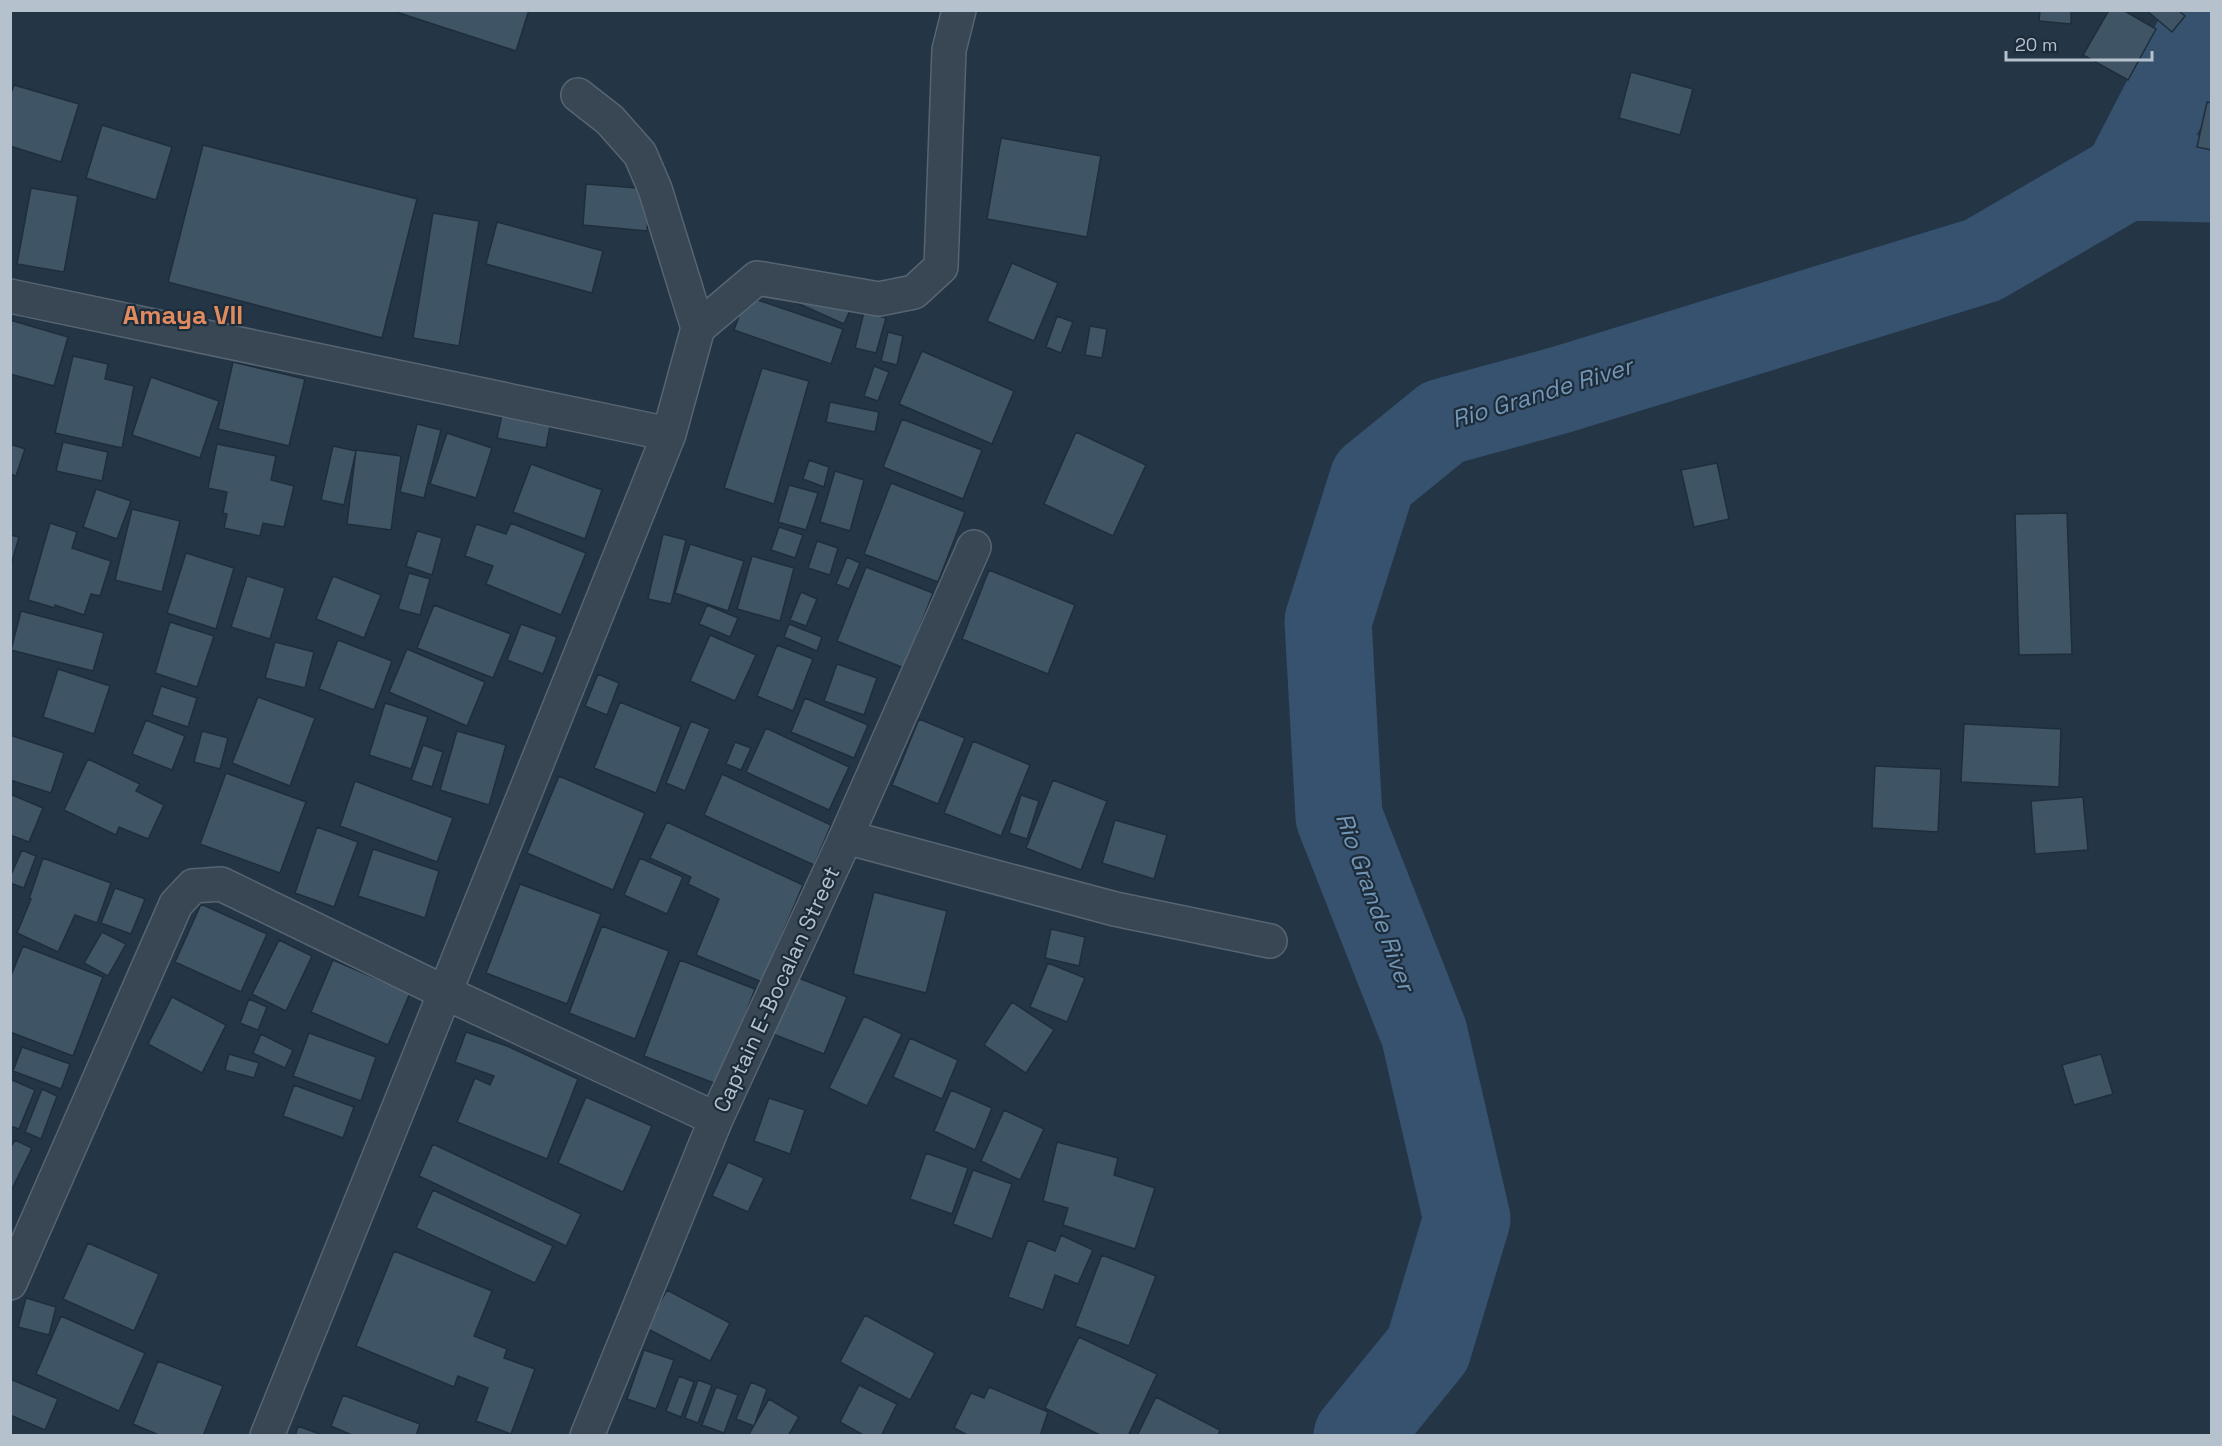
<svg xmlns="http://www.w3.org/2000/svg" width="2222" height="1446" font-family="'Space Grotesk',sans-serif">
<rect width="100%" height="100%" fill="#243545"/>
<g fill="none" stroke-linecap="round" stroke-linejoin="round">
<path stroke="#36526e" stroke-width="87" d="M2126 177 2212 179
M1357 1436 1428 1349 1467 1219 1424 1033 1339 817 1328 621 1373 479 1443 422 1560 390 1983 260 2126 177 2212 11"/>
</g>
<path fill="#3f5465" stroke="#1f2e3c" stroke-width="1.5" d="M390 10H529L516 51Z
M2040 10H2071V24L2039 21Z
M2109 10H2123L2156 29 2128 80 2083 55Z
M2146 10H2178L2185 16 2172 32Z
M1631 72 1693 89 1680 135 1619 118Z
M14 85 79 104 61 162 10 146V96Z
M2207 102 2212 103V150L2197 147Z
M102 125 172 147 156 200 86 178Z
M1001 138 1101 156 1087 237 987 219Z
M203 145 417 199 382 338 168 282Z
M586 184 650 189 647 231 583 225Z
M31 188 78 196 64 272 17 264Z
M433 213 479 221 459 346 413 338Z
M497 222 603 251 592 293 486 264Z
M1012 263 1058 283 1034 341 987 321Z
M746 296 843 329 831 364 734 330Z
M788 299 851 308 844 324Z
M864 312 886 318 876 353 855 348Z
M1057 316 1073 322 1061 353 1046 347Z
M10 320 68 337 54 386 10 374Z
M1090 326 1107 329 1102 358 1085 355Z
M888 332 903 336 897 365 881 361Z
M922 351 1014 391 992 444 899 404Z
M73 356 108 364 105 379 134 386 122 448 55 433Z
M233 362 305 379 289 446 218 429Z
M874 366 889 372 878 401 864 396Z
M762 368 809 381 774 504 724 488Z
M151 377 219 401 200 458 132 435Z
M830 402 879 412 875 432 826 422Z
M503 410 551 421 546 448 497 438Z
M902 419 982 450 963 499 883 467Z
M417 424 441 430 424 498 400 492Z
M1076 432 1146 465 1113 536 1044 504Z
M447 433 492 448 476 498 430 484Z
M63 442 108 452 102 481 56 471Z
M10 444 25 449 16 476 10 474Z
M217 444 276 456 271 480 294 486 284 527 263 523 260 536 224 528 227 514 223 513 227 492 208 488Z
M333 446 356 451 344 505 321 500Z
M356 450 401 456 391 530 347 524Z
M809 460 829 467 824 487 803 479Z
M1717 463 1729 519 1694 527 1681 470Z
M531 464 602 490 585 539 513 512Z
M835 471 864 480 850 531 820 522Z
M891 483 965 512 938 582 864 554Z
M789 485 818 493 806 530 778 522Z
M96 489 131 501 117 539 83 527Z
M132 509 180 521 162 592 115 580Z
M2067 513 2072 654 2019 655 2015 514Z
M50 523 77 532 72 548 111 561 100 596 91 594 84 615 55 605V608L28 600Z
M511 523 586 553 561 615 486 584 493 566 465 556 476 524 506 534Z
M779 527 803 535 795 558 771 550Z
M417 531 442 538 432 575 406 566Z
M663 534 686 540 671 604 648 599Z
M10 535 19 537 10 569Z
M817 541 838 548 830 575 808 568Z
M690 544 744 561 728 611 675 593Z
M186 553 234 568 216 629 167 613Z
M752 556 794 568 780 621 737 609Z
M847 557 860 563 849 589 836 584Z
M866 567 933 593 904 668 837 641Z
M989 570 1075 605 1048 674 962 639Z
M409 573 430 579 420 615 398 609Z
M247 576 285 588 270 639 231 627Z
M333 576 381 595 364 638 316 619Z
M801 592 817 599 806 626 790 620Z
M434 605 511 634 493 678 417 648Z
M707 605 738 618 730 637 699 624Z
M21 611 104 633 93 671 11 650Z
M170 622 214 636 197 687 155 673Z
M521 624 557 637 543 674 507 660Z
M789 624 822 637 817 651 784 637Z
M710 635 756 655 735 701 690 681Z
M338 640 392 661 374 710 319 689Z
M275 642 314 652 305 688 265 678Z
M777 645 813 659 793 711 757 696Z
M407 649 485 682 467 726 389 692Z
M837 664 877 678 864 715 824 701Z
M58 669 110 686 94 734 43 717Z
M598 674 619 683 607 715 585 706Z
M161 686 197 698 188 727 152 715Z
M258 697 315 718 290 786 232 763Z
M805 698 868 725 854 758 791 732Z
M620 702 681 727 656 793 594 768Z
M385 703 428 717 411 769 369 755Z
M919 719 965 738 938 804 892 785Z
M146 720 185 736 172 770 132 754Z
M691 721 710 729 685 791 666 783Z
M1964 724 2061 729 2059 787 1961 782Z
M766 728 849 767 829 810 746 772Z
M202 731 228 738 220 769 194 762Z
M457 731 506 745 489 805 440 790Z
M10 735 64 753 51 793 10 780Z
M973 741 1030 765 1001 836 944 813Z
M735 742 751 748 741 770 726 764Z
M423 745 443 752 432 787 411 780Z
M88 759 140 784 136 791 164 805 148 839 119 827 116 835 64 810Z
M1875 766 1941 769 1938 832 1872 828Z
M226 773 306 802 280 873 200 844Z
M722 774 831 825 814 865 704 815Z
M559 776 645 813 613 890 527 853Z
M1053 780 1107 801 1081 870 1026 848Z
M355 781 453 818 437 862 340 826Z
M10 794 43 808 29 842 10 835Z
M1021 795 1039 801 1027 839 1009 833Z
M2083 797 2088 850 2035 854 2031 801Z
M1115 820 1167 835 1154 879 1102 863Z
M667 822 803 885 762 982 696 955 719 899 688 884 691 877 650 858Z
M317 827 358 842 334 907 295 893Z
M373 849 439 871 425 918 358 896Z
M22 850 36 856 24 888 10 883V877Z
M43 858 111 883 97 923 75 915 58 952 17 933 31 899H29Z
M640 858 683 877 667 914 624 895Z
M520 884 601 914 567 1004 486 973Z
M115 888 145 899 131 934 101 923Z
M874 892 947 911 926 993 853 974Z
M201 904 267 934 241 992 175 962Z
M602 926 669 951 635 1039 569 1013Z
M1051 929 1085 937 1079 966 1045 958Z
M102 932 126 944 108 976 84 963Z
M279 940 312 956 286 1011 252 994Z
M23 946 103 977 73 1056 10 1032V978Z
M333 960 410 993 388 1045 311 1012Z
M680 960 755 989 719 1085 644 1056Z
M1048 963 1085 978 1067 1022 1030 1007Z
M796 977 847 997 824 1054 773 1034Z
M172 997 226 1025 202 1073 148 1044Z
M249 999 267 1007 258 1030 240 1023Z
M1012 1002 1054 1030 1026 1073 984 1045Z
M864 1016 902 1034 867 1106 829 1088Z
M466 1032 507 1046 578 1079 547 1159 457 1122 475 1078 490 1085 494 1076 455 1062Z
M309 1033 376 1057 361 1101 293 1076Z
M261 1034 293 1050 285 1068 253 1053Z
M910 1038 958 1060 942 1099 893 1077Z
M22 1047 70 1064 61 1089 13 1071Z
M229 1054 259 1063 254 1078 225 1070Z
M2101 1054 2113 1094 2074 1105 2062 1065Z
M10 1079 35 1090 19 1129 10 1126Z
M294 1085 354 1107 343 1138 283 1116Z
M42 1089 57 1096 41 1139 25 1132Z
M951 1090 992 1108 975 1150 934 1131Z
M586 1097 652 1126 623 1192 558 1163Z
M769 1098 805 1110 790 1154 754 1141Z
M1004 1110 1044 1129 1020 1180 981 1161Z
M15 1140 32 1148 10 1193V1148Z
M1057 1142 1118 1158 1114 1175 1155 1188 1135 1249 1063 1225 1068 1208 1043 1201Z
M433 1144 581 1214 566 1246 419 1176Z
M926 1153 968 1168 952 1214 910 1199Z
M728 1162 764 1178 748 1212 712 1196Z
M973 1170 1012 1184 992 1239 953 1224Z
M433 1190 553 1246 535 1283 416 1228Z
M1061 1235 1093 1250 1078 1284 1055 1275 1043 1310 1008 1297 1028 1240 1055 1251Z
M88 1243 159 1274 134 1331 63 1299Z
M394 1251 492 1291 474 1336 507 1349 504 1358 535 1369 511 1434 476 1421 488 1388 458 1376 454 1387 356 1346Z
M1102 1255 1156 1276 1129 1346 1075 1326Z
M667 1290 730 1323 710 1361 646 1328Z
M26 1298 56 1307 49 1335 18 1327Z
M865 1315 935 1353 910 1400 840 1362Z
M61 1316 145 1353 119 1411 36 1374Z
M1079 1337 1157 1374 1128 1436H1102L1045 1408Z
M644 1350 674 1360 656 1409 627 1399Z
M158 1361 223 1386 203 1436H161L133 1424Z
M679 1376 694 1382 681 1417 666 1411Z
M10 1379 58 1399 45 1430 10 1415Z
M698 1380 712 1385 698 1423 685 1418Z
M751 1382 767 1389 754 1426 736 1419Z
M859 1385 897 1404 881 1436H865L840 1422Z
M716 1387 738 1395 724 1433 702 1425Z
M989 1387 1048 1412 1040 1436H969L954 1428 971 1393 984 1398Z
M343 1395 420 1424 416 1436H354L331 1426Z
M1156 1397 1220 1430 1218 1436H1137Z
M769 1399 799 1417 788 1436H748Z
M298 1426 325 1436H295Z"/>
<g fill="none" stroke-linecap="round" stroke-linejoin="round">
<defs>
<path id="minor" d="M578 95 610 120 640 154 655 189 698 328
M10 296 669 434
M846 837 1115 909 1270 941
M10 1283 176 904 193 886 221 884 446 993 716 1119
M267 1436 669 434 698 328 757 278 879 299 914 292 941 267 949 50 959 10
M587 1436 716 1119 846 837 974 547"/>
</defs>
<use href="#minor" stroke="#576472" stroke-width="36"/>
<use href="#minor" stroke="#394754" stroke-width="33"/>
</g>
<g text-anchor="middle" stroke-width="4.5" stroke-linejoin="round" paint-order="stroke">
<g font-size="22" fill="#b6c1ce" stroke="#1d2c3a">
<text transform="translate(776 989) rotate(-65)" y="8">Captain E-Bocalan Street</text>
</g>
<g font-size="24" font-style="italic" fill="#7395b4" stroke="#1d2c3a">
<text transform="translate(1542 393) rotate(-17)" y="8">Rio Grande River</text>
<text transform="translate(1375 902) rotate(70)" y="8">Rio Grande River</text>
</g>
<g font-size="26" font-weight="bold" fill="#e18a5e" stroke="#1d2c3a">
<text x="183" y="324">Amaya VII</text>
</g>
</g>
<rect width="2222" height="1446" fill="none" stroke="#b6c1ce" stroke-width="24"/>
<path d="M2006 51v9h146v-9" fill="none" stroke="#b6c1ce" stroke-width="3"/>
<text x="2015" y="51" font-size="18" fill="#b6c1ce" stroke="#1d2c3a" stroke-width="4.5" paint-order="stroke">20 m</text>
</svg>
